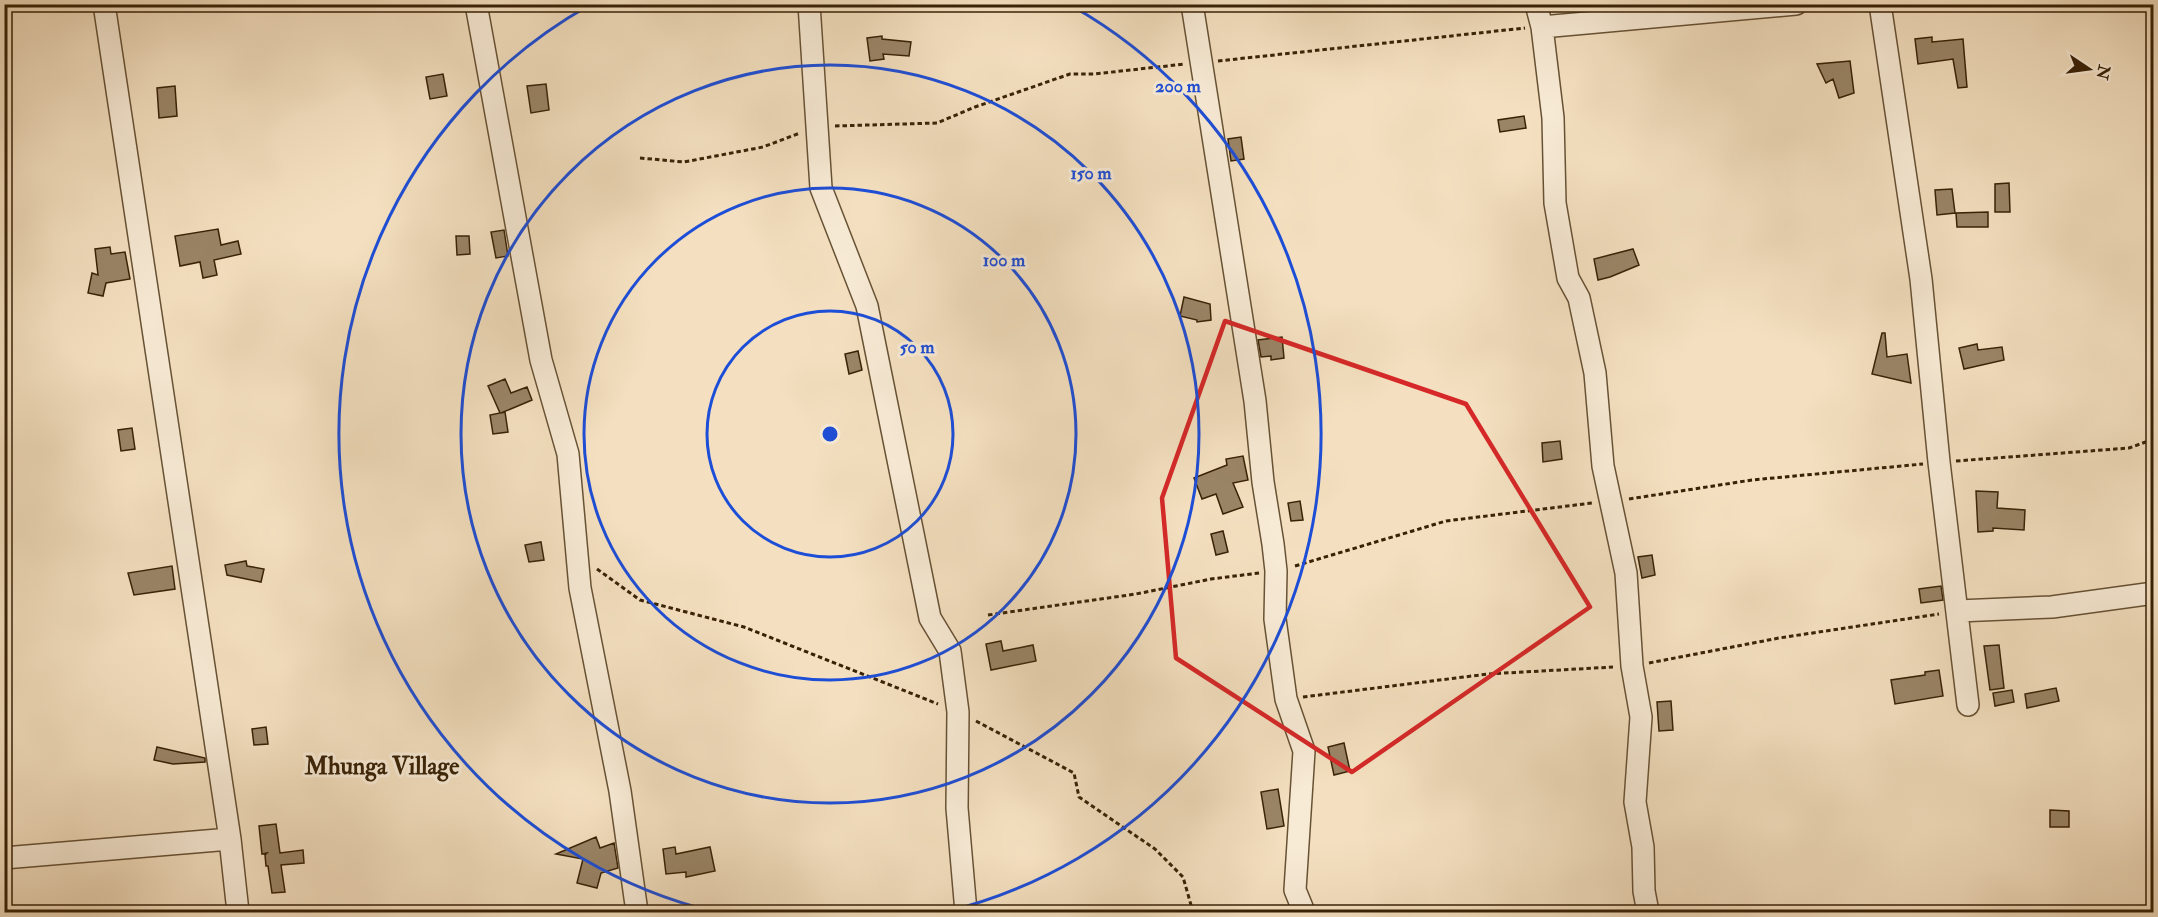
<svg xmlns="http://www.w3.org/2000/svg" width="2158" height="917" font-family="'IM FELL Double Pica',serif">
<rect width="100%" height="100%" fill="#f4e0c0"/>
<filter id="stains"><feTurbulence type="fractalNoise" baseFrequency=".00333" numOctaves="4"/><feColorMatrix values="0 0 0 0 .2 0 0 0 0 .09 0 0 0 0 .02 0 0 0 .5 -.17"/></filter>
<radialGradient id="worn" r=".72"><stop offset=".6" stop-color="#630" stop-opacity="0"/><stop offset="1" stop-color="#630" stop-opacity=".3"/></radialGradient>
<path fill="#9a8567" stroke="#382207" stroke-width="1.5" d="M882 36V39L911 42 909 56 883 54 884 59 870 61 867 38Z
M1932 37V42L1963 39 1967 87 1958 88 1953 59 1918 64 1915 39Z
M1850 61 1854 93 1839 98 1833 79 1826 83 1817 64Z
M443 74 447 96 430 99 426 77Z
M546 84 549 110 531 113 527 86Z
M175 86 177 116 159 118 157 88Z
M1524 116 1526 128 1500 132 1498 120Z
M1241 137 1244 159 1231 161 1228 139Z
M2009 183 2010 212H1995V184Z
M1952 189 1955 213 1937 215 1935 190Z
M1988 212V227H1957L1956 213Z
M218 229 221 245 238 241 241 254 214 260 217 275 203 278 200 262 180 266 175 236Z
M504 230 508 256 496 258 491 232Z
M456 236H469L470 254 457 255Z
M110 247 111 254 125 252 130 279 106 283 103 296 88 293 92 273 98 275 95 249Z
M1633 249 1639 265 1610 277 1598 280 1594 259Z
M1184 297 1210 304 1211 320 1197 322V320L1180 316Z
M1882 333H1885L1887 357 1907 354 1911 383 1872 374Z
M1282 337 1284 358 1271 360V356L1261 357 1258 340Z
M1977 344 1978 350 2002 347 2004 360 1964 369 1959 348Z
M858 351 862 370 849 374 845 354Z
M505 379 511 393 527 387 532 400 501 413 505 412 508 432 493 434 490 415 500 413 488 386Z
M132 428 135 449 121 451 118 430Z
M1560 441 1562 459 1543 462 1542 443Z
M1243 456 1248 480 1233 483 1243 507 1223 514 1216 494 1202 499 1194 478 1227 465 1226 459Z
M1976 491 1998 492 1997 508 2025 510 2024 530 1993 528V531L1978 532Z
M1300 501 1303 520 1291 521 1288 503Z
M1223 531 1228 552 1216 555 1211 534Z
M541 542 544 560 529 562 525 545Z
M1652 555 1655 575 1642 578 1638 557Z
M246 561 247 566 264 569 261 582 227 575 225 565Z
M172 566 175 589 134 595 128 573Z
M1941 586 1943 600 1921 603 1919 589Z
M1001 641 1003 651 1033 645 1036 661 991 670 986 644Z
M1999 645 2004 688 1990 690 1984 646Z
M1939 670 1943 696 1895 704 1891 680 1925 675V672Z
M2056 688 2059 701 2027 708 2025 694Z
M2012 690 2014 702 1995 706 1993 693Z
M1671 701 1673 730 1659 731 1657 702Z
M266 727 268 744 254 745 252 729Z
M1344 743 1350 771 1334 775 1328 747Z
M157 747 205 758V762L173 764 154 760Z
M1278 789 1284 826 1267 829 1261 792Z
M2050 810 2069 811V827H2050Z
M276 824 280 853 303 850 304 863 281 865 285 892 272 893 268 866H266L265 855 267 853 262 854 259 826Z
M596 837 600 848 614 843 618 868 601 873 597 888 577 883 583 859 556 854Z
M675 847 676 854 710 847 715 871 686 877V872L666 874 663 849Z"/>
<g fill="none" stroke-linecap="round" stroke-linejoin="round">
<defs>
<path id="minor" d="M104 4 230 839 238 912
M476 4 541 360 568 454 580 588 620 791 637 912
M809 4 821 188 867 306 930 618 950 651 958 712 957 808 966 912
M1192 4 1255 401 1263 482 1273 544 1276 571 1275 619 1286 699 1304 751 1295 890 1304 912
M1536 4 1542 27 1553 118 1555 203 1568 278 1579 298 1595 373 1603 466 1626 573 1632 666 1641 717 1635 802 1643 847 1644 891 1648 912
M1880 4 1921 279 1939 462 1968 705
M1542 27 1796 4
M1958 611 2052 607 2154 593
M4 858 230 839"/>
</defs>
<use href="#minor" stroke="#675235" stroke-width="24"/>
<path stroke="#382207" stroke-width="3" stroke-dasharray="4.5 3" stroke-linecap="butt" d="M1218 61 1525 28
M835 126 937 123 975 107 1070 74H1094L1185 64
M640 158 684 162 763 147 800 133
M1956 461 2129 448 2154 439
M1629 499 1752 480 1923 464
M1295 566 1446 521 1592 503
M597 569 640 600 744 627 938 704
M988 615 1136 594 1211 579 1259 573
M1649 663 1779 638 1939 614
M1303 697 1488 674 1613 667
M976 721 1074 773 1079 797 1155 849 1183 877 1193 912"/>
<use href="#minor" stroke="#f8ebd6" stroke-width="21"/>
</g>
<path fill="none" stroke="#d62828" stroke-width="4.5" stroke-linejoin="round" d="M1225 321 1466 404 1590 607 1352 772 1176 658 1162 498Z"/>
<g fill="none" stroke="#1d4ed8" stroke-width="3">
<circle cx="830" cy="434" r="123"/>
<circle cx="830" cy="434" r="246"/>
<circle cx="830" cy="434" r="369"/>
<path d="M715 912A492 492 0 0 1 588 6M1072 6A492 492 0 0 1 945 912"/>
</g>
<g text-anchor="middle" stroke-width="6" stroke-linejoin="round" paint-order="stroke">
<g font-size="24" font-weight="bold" fill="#382207" stroke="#f8ebd6">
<text x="382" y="774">Mhunga Village</text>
</g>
</g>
<circle cx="830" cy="434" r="9" fill="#1d4ed8" stroke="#f8ebd6" stroke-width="3"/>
<g font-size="18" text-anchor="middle" font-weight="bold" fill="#1d4ed8" stroke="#f8ebd6" stroke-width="6" stroke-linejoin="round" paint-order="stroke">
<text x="1178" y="92">200 m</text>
<text x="1091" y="179">150 m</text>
<text x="1004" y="266">100 m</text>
<text x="917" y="353">50 m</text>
</g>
<rect width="2158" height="917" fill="none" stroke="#f4e0c0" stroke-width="24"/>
<rect x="6" y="6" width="2146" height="905" fill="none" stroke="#382207" stroke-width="3"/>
<rect x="12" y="12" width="2134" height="893" fill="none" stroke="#382207" stroke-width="1.5"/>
<g transform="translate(2089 69) rotate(103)" stroke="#f8ebd6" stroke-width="4.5" paint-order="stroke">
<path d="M0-4.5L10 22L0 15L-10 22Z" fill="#382207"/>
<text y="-9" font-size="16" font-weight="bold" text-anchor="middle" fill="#382207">N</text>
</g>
<rect width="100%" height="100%" filter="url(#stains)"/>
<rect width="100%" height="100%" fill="url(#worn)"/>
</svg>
